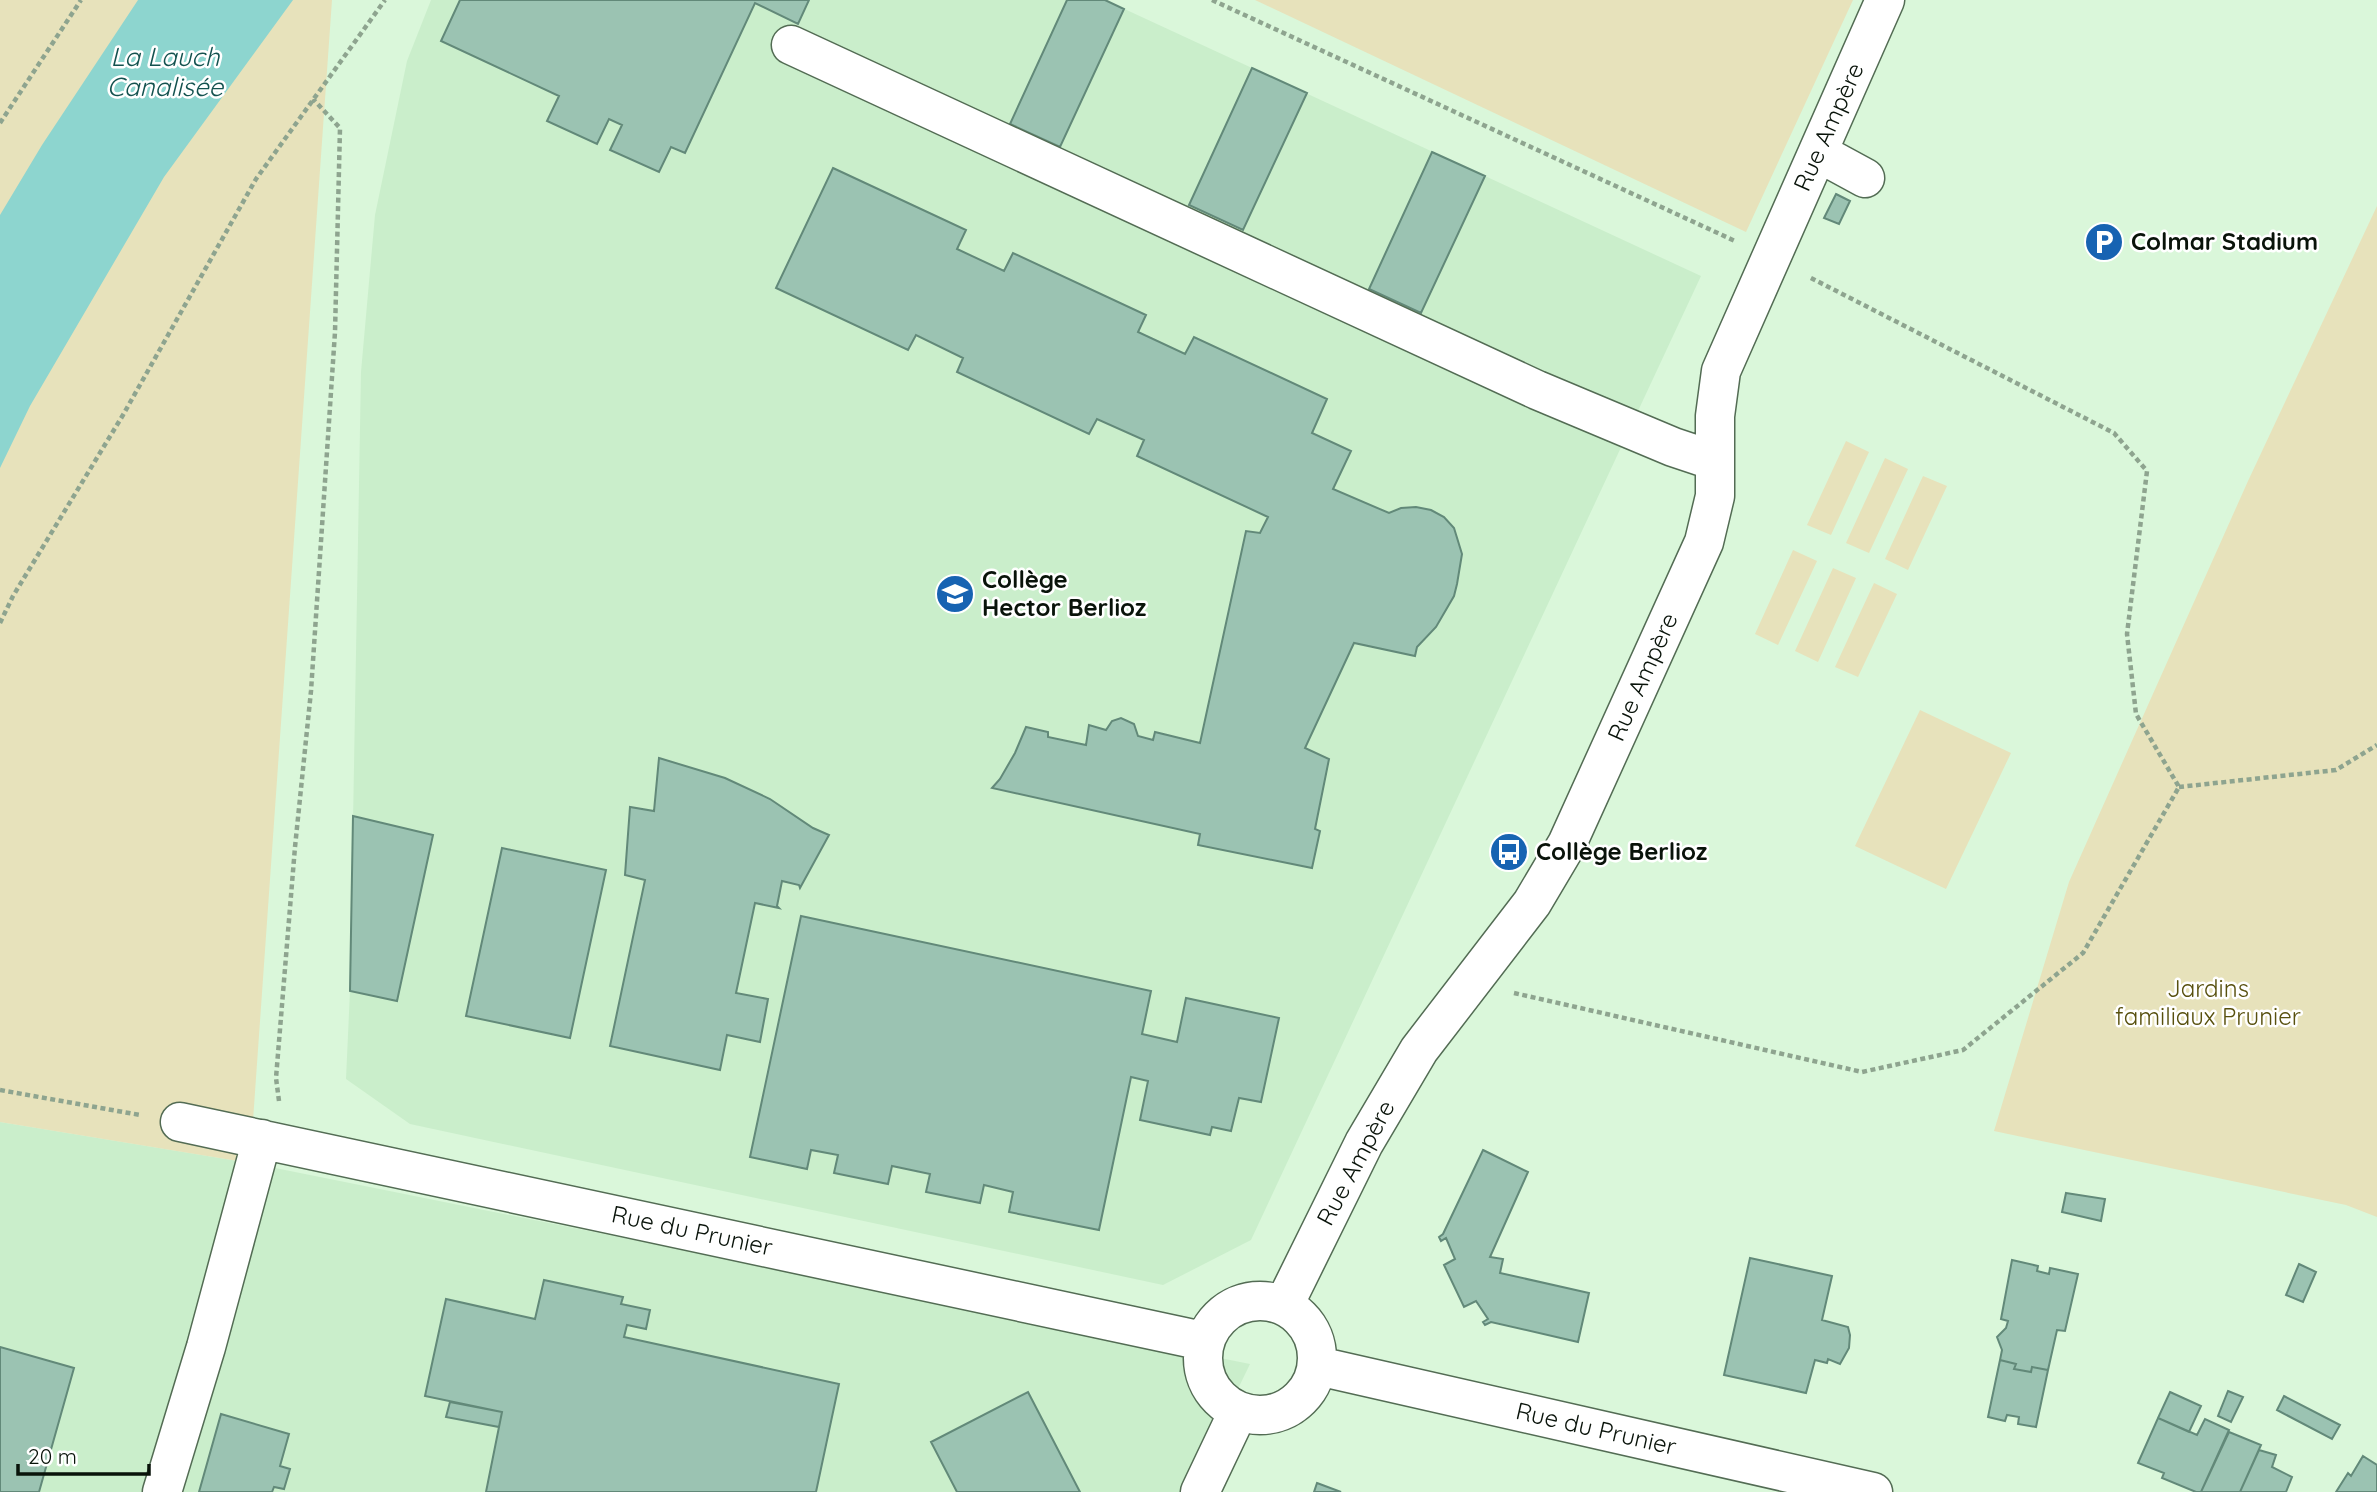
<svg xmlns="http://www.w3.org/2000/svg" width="2377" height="1492" font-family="Quicksand,sans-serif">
<rect width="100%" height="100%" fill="#daf7da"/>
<path fill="#caeecb" d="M431 0H1105L1701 276 1251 1240 1163 1285 410 1124 346 1079 350 991 361 372 375 215 407 61Z
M0 1122 250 1163 1250 1364 1188 1492H0Z"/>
<path fill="#e7e2bb" d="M0 0H332L250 1163 0 1122Z
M1255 0H1853L1746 232Z
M2377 206V1217L2346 1205 1994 1131 2069 882 2248 481Z
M1846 441 1869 452 1831 535 1807 525Z
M1885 458 1908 469 1869 553 1846 543Z
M1923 476 1947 486 1908 570 1885 559Z
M1793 550 1817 561 1778 645 1755 634Z
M1833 568 1856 578 1818 662 1795 651Z
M1874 583 1897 594 1858 677 1835 667Z
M1920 710 2011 753 1946 889 1855 846Z"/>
<path fill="#8dd5cf" d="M138 0H293L164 177 30 406 0 468V215L42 145Z"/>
<path fill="#9bc3b2" stroke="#628979" stroke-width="2" d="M460 0H809L798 24 755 3 685 153 671 147 659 172 610 150 622 125 609 119 597 144 547 121 559 96 441 41Z
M1067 0H1105L1124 9 1060 147 1010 124Z
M1252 68 1307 93 1243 230 1189 205Z
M1432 152 1485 176 1421 313 1369 289Z
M833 168 966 230 957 249 1004 271 1013 253 1146 315 1138 332 1185 354 1194 337 1327 399 1312 433 1351 451 1333 489 1389 513 1401 508 1416 507 1431 510 1444 517 1454 528 1462 554 1457 584 1454 596 1436 627 1417 647 1415 656 1354 643 1305 748 1329 759 1315 829 1320 831 1312 868 1198 845 1200 834 992 788 1000 779 1015 753 1026 727 1048 732V737L1086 745 1089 725 1106 730 1112 721 1121 718 1134 724 1138 736 1153 740 1155 732 1200 743 1246 531 1260 533 1268 517 1137 456 1144 440 1097 419 1089 434 957 372 963 358 916 335 908 350 776 288Z
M1836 194 1850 201 1839 224 1824 218Z
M659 758 725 778 770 799 813 828 829 835 800 888 799 885 782 881 777 906 779 908 755 903 736 993 768 999 760 1042 727 1035 720 1070 610 1046 645 880 625 875 630 807 654 811Z
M353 816 433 835 397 1001 350 991Z
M502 848 606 870 570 1038 466 1016Z
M801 916 1151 991 1142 1034 1177 1042 1186 998 1279 1018 1261 1102 1239 1098 1231 1131 1212 1127 1210 1135 1140 1120 1148 1081 1131 1077 1099 1230 1009 1212 1013 1192 984 1185 980 1203 926 1192 930 1174 892 1166 888 1184 834 1173 838 1155 811 1150 807 1169 750 1157Z
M1483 1150 1528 1172 1490 1257 1503 1259 1500 1273 1589 1293 1578 1342 1491 1322 1485 1325 1483 1322 1488 1319 1476 1301 1464 1307 1444 1265 1455 1259 1446 1238 1441 1241 1439 1237 1443 1234Z
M2066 1193 2105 1199 2101 1221 2062 1212Z
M1750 1258 1832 1276 1822 1320 1848 1327 1850 1335 1849 1348 1840 1364 1828 1359 1827 1363 1815 1360 1806 1393 1724 1375Z
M2012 1260 2038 1266 2037 1271 2049 1274 2050 1268 2078 1274 2065 1331 2057 1330 2048 1370 2032 1367 2031 1372 2014 1369 2016 1364 2000 1360 2002 1350 1997 1337 2006 1328 2008 1321 2001 1319Z
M2299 1264 2316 1272 2303 1302 2286 1295Z
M544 1280 623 1297 621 1304 650 1310 646 1329 627 1325 624 1337 839 1384 816 1492H486L502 1412 425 1396 446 1299 535 1319Z
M0 1347 74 1368 39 1492H0Z
M2000 1360 2016 1364 2014 1369 2031 1372 2032 1367 2048 1370 2036 1427 2018 1424 2019 1417 2007 1415 2005 1421 1988 1417Z
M2228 1391 2243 1397 2231 1422 2218 1416Z
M1028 1392 1080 1492H957L931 1442Z
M2170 1392 2201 1406 2189 1432 2158 1418Z
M2284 1396 2340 1425 2332 1439 2277 1410Z
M450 1402 502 1412 499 1427 446 1417Z
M221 1414 289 1434 280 1466 290 1469 284 1489 274 1487 272 1492H199Z
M2158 1418 2197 1435 2205 1419 2229 1430 2201 1492H2196L2162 1478 2164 1473 2138 1463Z
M2229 1432 2261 1445 2240 1492H2201Z
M2259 1450 2276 1455 2272 1467 2292 1477 2286 1492H2240Z
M2363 1456 2377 1465V1492H2336L2348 1473 2351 1476Z
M1317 1483 1341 1492H1314Z"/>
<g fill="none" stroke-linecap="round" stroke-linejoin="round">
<defs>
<path id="minor" d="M791 45 1537 390 1673 447 1715 461
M1819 153 1865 178
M180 1122 1203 1341
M1203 1358a57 57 0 1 1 114 0a57 57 0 1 1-114 0Z
M1284 1305 1364 1143 1419 1050 1532 903 1567 844 1704 542 1715 496V416L1721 371 1885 0
M1318 1366 1873 1492
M162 1492 206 1347 262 1139
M1200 1492 1238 1412"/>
</defs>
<use href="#minor" stroke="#536c54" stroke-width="41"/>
<path stroke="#8ea48f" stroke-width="4.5" stroke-dasharray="5 3.5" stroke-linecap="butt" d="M1212 0 1735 241
M0 123 81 0
M0 623 13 596 123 415 256 179 385 0
M2179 787 2336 770 2377 745
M1514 993 1862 1072 1963 1050 2083 953 2179 787 2136 714 2127 634 2147 471 2114 433 1809 277
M0 1090 140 1115
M279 1101 276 1078 295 847 311 691 335 332 340 128 313 99"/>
<use href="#minor" stroke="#fff" stroke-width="38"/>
</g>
<defs>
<symbol id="parking-disc" viewBox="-11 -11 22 22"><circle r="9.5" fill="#1763b2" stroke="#fff"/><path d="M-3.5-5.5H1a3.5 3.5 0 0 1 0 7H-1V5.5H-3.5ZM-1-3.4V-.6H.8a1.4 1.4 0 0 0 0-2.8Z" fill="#fff"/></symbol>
<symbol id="school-disc" viewBox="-11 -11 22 22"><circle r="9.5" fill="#1763b2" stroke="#fff"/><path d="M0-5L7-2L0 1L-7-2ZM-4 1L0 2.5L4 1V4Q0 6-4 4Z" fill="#fff"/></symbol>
<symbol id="bus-disc" viewBox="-11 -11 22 22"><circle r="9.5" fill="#1763b2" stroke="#fff"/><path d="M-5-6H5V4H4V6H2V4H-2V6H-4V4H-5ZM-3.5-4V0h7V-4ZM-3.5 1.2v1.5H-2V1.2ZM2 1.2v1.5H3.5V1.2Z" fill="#fff"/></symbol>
</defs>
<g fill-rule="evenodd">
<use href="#parking-disc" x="2082" y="220" width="44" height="44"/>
<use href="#school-disc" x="933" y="572" width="44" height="44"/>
<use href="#bus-disc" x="1487" y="830" width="44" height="44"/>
</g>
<g text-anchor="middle" stroke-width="5" stroke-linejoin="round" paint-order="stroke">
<g font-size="24" fill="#09130a" stroke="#fff">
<text transform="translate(1829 127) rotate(-66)" y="8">Rue Ampère</text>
<text transform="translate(1643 677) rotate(-66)" y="8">Rue Ampère</text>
<text transform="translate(1356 1163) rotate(-62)" y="8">Rue Ampère</text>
<text transform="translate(692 1231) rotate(12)" y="8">Rue du Prunier</text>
<text transform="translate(1596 1429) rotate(13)" y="8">Rue du Prunier</text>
</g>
<g font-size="24" font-weight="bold" fill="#09130a" stroke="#fff" text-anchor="start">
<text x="2131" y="250">Colmar Stadium</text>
<text x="982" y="588">Collège<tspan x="982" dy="28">Hector Berlioz</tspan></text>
<text x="1536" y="860">Collège Berlioz</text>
</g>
<g font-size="24" fill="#58500e" stroke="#fff">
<text x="2208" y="997">Jardins<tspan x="2208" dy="28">familiaux Prunier</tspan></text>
</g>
<g font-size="26" font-style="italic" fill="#13524f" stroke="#fff">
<text x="165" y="66">La Lauch<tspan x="165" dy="30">Canalisée</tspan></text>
</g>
</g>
<path d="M18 1464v10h131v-10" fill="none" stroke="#09130a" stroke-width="3.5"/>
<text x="28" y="1464" font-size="21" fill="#09130a" stroke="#ffffff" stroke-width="5" paint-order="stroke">20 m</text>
</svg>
